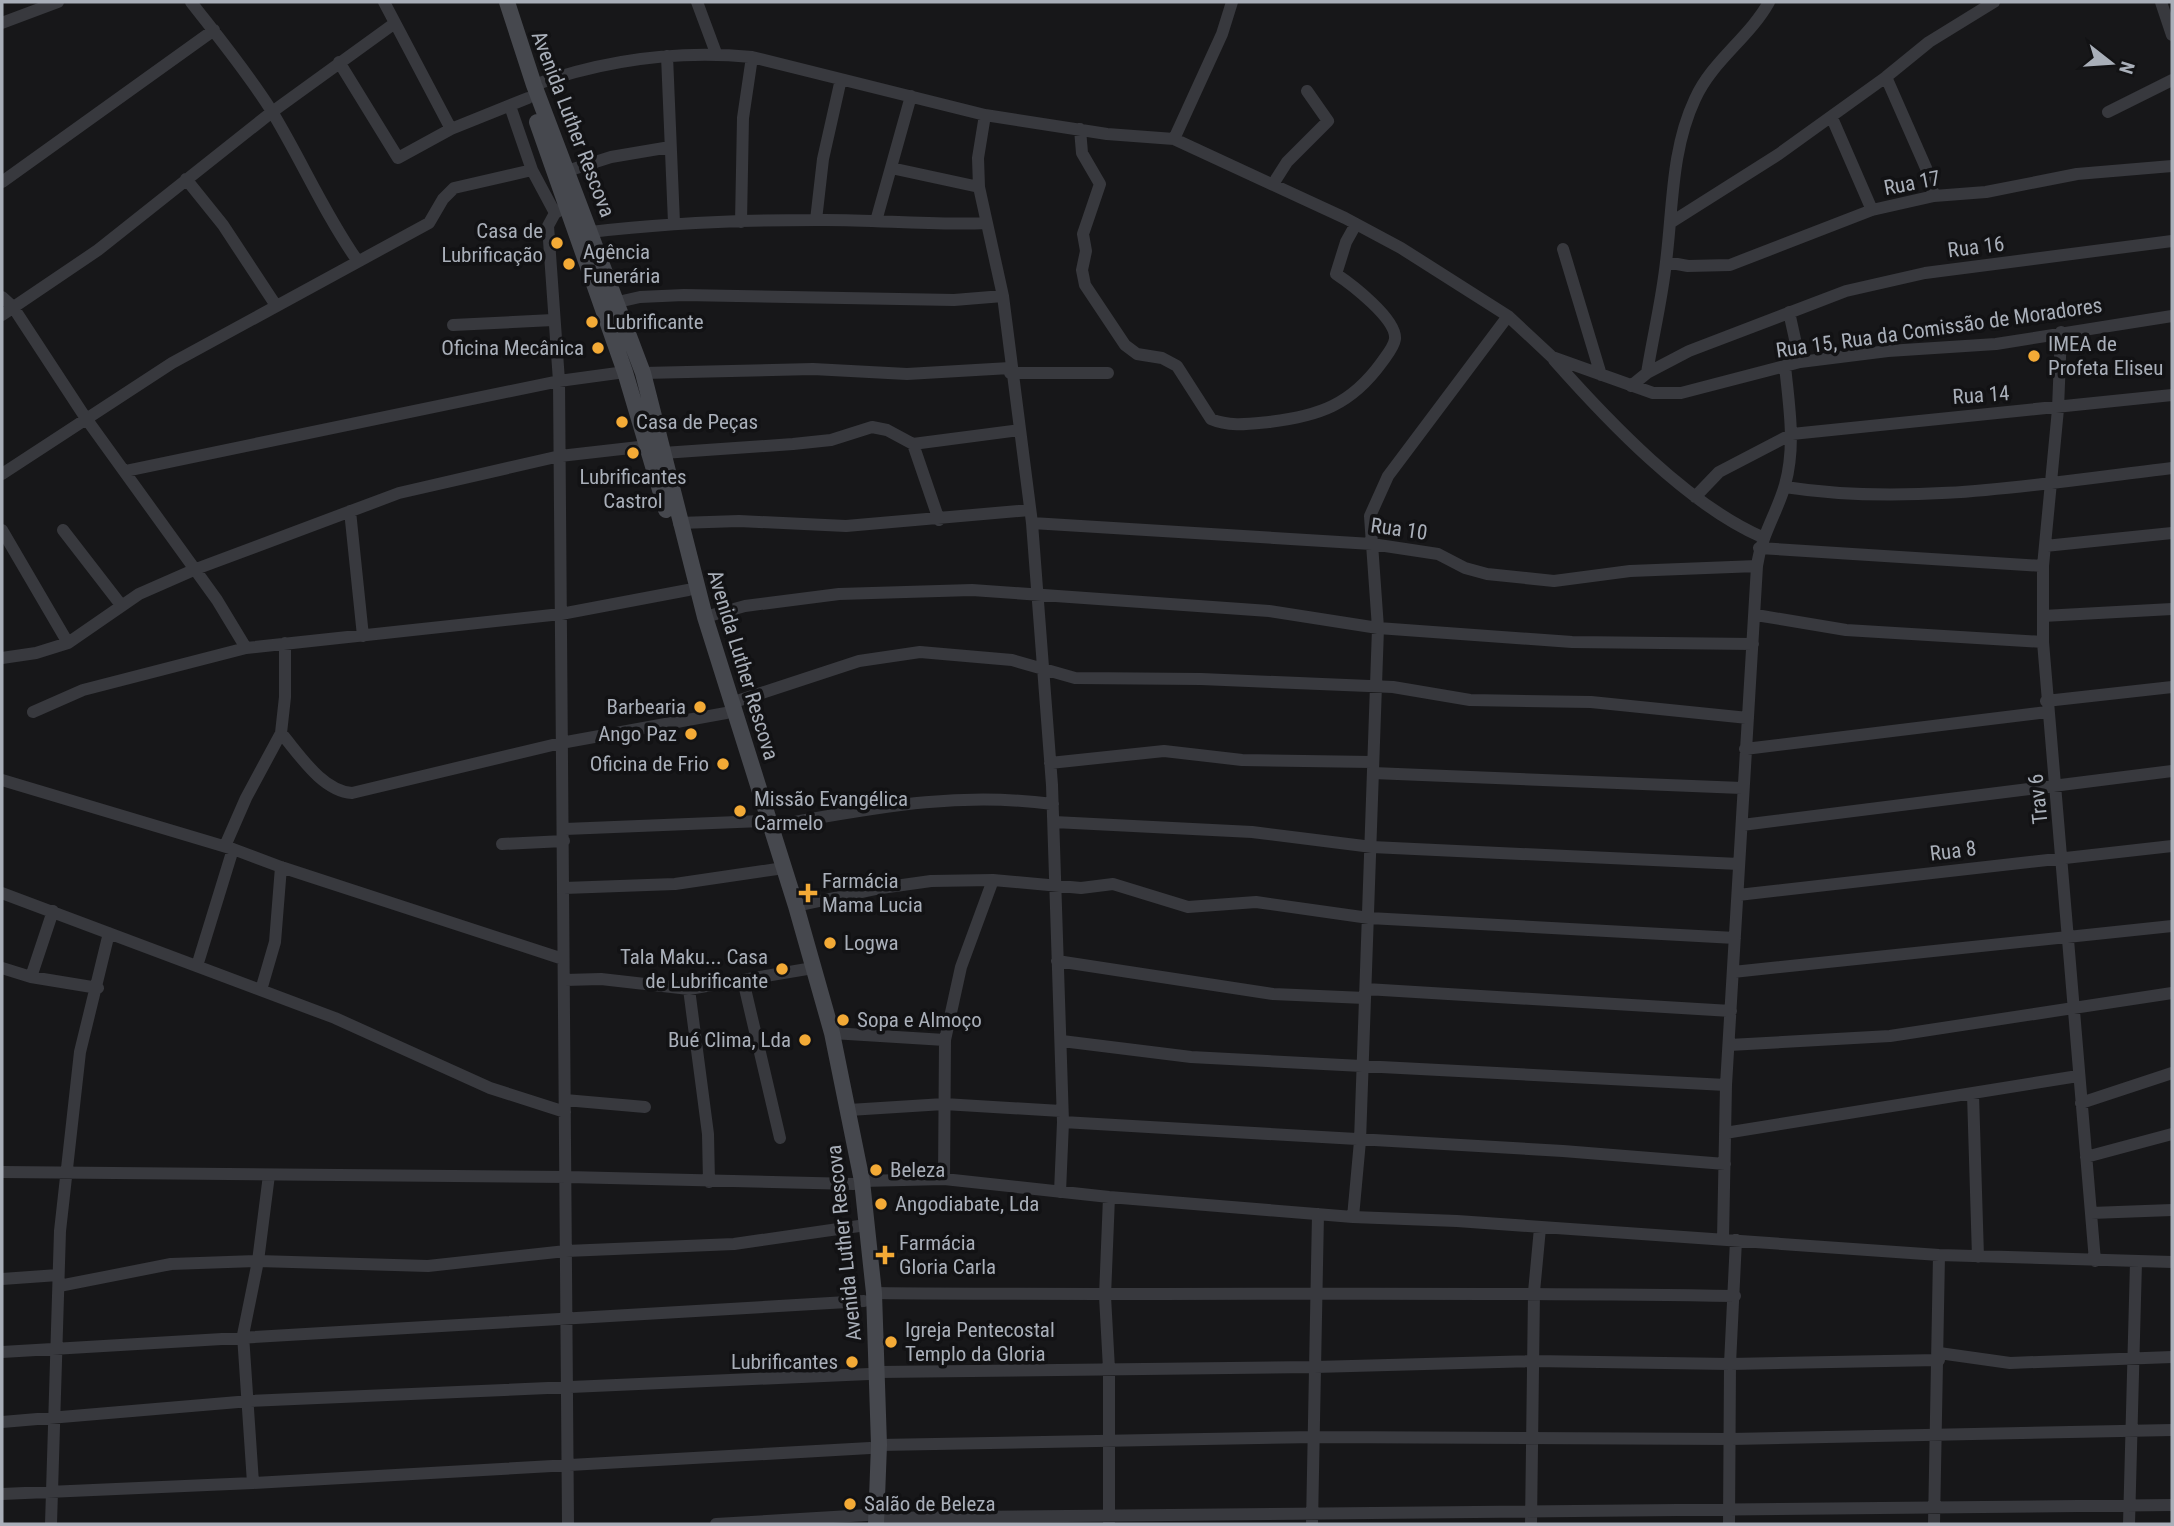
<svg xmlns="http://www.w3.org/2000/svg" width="2174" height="1526" font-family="'Roboto Condensed',sans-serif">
<rect width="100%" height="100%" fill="#171719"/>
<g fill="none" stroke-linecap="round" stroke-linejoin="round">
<path stroke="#38393e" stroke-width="12" d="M191 2C219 38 247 72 271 110 301 159 324 213 357 260
M384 2 451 129
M697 2 716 53
M2161 2 2172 35
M2 23 58 2
M667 56 674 223
M339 62 398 158 451 129 528 98
M1886 77 1926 168 1934 196
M534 85C604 60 678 50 752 57L985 115 1107 134 1174 139 1345 218 1401 248 1508 316 1552 357 1653 393H1681L1800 362 1888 351 1996 344 2172 316
M2108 112 2172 80
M985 115 978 158 979 187 1003 296 1032 523 1052 785 1063 1122 1060 1192
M1832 118 1872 210
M1080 129 1082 153 1100 184 1083 234 1086 251 1082 270 1085 285 1125 345 1137 354 1162 358 1177 366 1211 419C1229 427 1249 424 1269 422 1319 416 1351 405 1382 362 1386 356 1394 347 1395 339 1397 319 1351 284 1336 274L1346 242 1356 224
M1174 139 1222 34 1232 2
M891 168 979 187
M532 170 555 213
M567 171 611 157 670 147
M186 179 223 225 275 304
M2 182 214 30
M1273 184 1287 162 1328 121 1307 91
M567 206 555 213 548 226 559 381 568 1524
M816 220 823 159 841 79
M876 221 911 96
M741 222 743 118 752 57
M1670 223 1779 154 1886 77 1929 42 1994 2
M591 232C666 223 741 220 816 220 873 219 930 226 987 223
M1563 249 1601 375
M1666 262 1688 266 1730 265 1872 210 1934 196 1986 192 2077 174 2172 166
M2 297 13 307 85 417 217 600 246 648
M609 304 640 297 684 295 954 300 1003 296
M1789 312 1800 362
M2 315 98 250 272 112 395 23
M453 325 553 320
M2061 332 2058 409 2043 566V642L2095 1261
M1554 360C1608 421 1688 505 1762 537
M643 373 813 369 907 374 1010 368
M1010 373H1108
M1647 373C1653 336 1662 299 1666 262 1673 207 1671 150 1695 99 1712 61 1749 38 1769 2
M1631 386 1647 373 1689 351 1846 291 1925 273 2172 241
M913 444 939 520
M663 453 793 444 831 440 872 427 887 430 913 444 1020 430
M125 471 559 381 625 372
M2 474 172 363 429 223 443 199 454 188 532 170 510 106
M1785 487C1913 507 2045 483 2172 468
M1695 497 1719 472 1792 434 2172 395
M350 511 363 636
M679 523 739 521 846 526 1030 510
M1032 523 1372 544 1438 554 1465 568 1487 574 1554 581 1630 571 1757 566
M2 530 68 643
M63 530 121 605
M2045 546 2172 533
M1759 548 2043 566
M1756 615 1846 630 2043 642
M2043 616 2172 609
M705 617 745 606 839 594 972 590 1269 611 1378 628 1572 642 1753 644
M2 658 36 653 68 643 139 594 196 569 399 493 560 456 648 446
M2046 701 2172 687
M731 703 859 661 920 652 1012 660 1075 678 1201 679 1393 687 1470 700 1591 702 1748 718
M33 712 83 690 246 648 561 614 688 590
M281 733C299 754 322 791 352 793L561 743 726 713
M1745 749 2047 712
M1050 763 1164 751 1242 760 1372 762
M1373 773 1742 788
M2 780 233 849 281 867 563 959
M1054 822 1252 832 1372 847 1739 864
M1742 825 2172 771
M771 826C870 809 952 791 1053 804
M565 829 762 821
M502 844 564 841
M225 846 246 798 281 733 285 697V643
M564 888 675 884 777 869
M2 893 335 1018 490 1088 565 1112
M1738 895 2172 846
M796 906 881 888 931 881 993 880 1081 888 1113 884 1188 907 1256 902 1369 918 1735 938
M1057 961 1273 994 1365 998
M197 966 233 849
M2 968 31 977 98 988
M1733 972 2172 926
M31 977 53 911
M565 980 601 979 689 989 807 969
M743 980 780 1138
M689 989 708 1134 709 1182
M1366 989 1731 1011
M261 990 275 942 281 867
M832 1033 945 1040
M1062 1041 1191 1057 1726 1085
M1729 1045 1890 1036 2172 993
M1973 1094 1978 1257
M565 1100 645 1107
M2081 1103 2172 1073
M849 1110 944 1104 1061 1111
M1063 1122 1563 1151 1725 1164
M1725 1133 2078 1076
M2086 1157 2172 1134
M2 1172 568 1177 854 1184
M944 1179 945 1040 961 967 993 880
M862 1181 944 1179 1109 1197 1353 1217 1457 1221 1939 1255 2172 1262
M1109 1197 1105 1296 1109 1369V1522
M2091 1213 2172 1210
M1353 1217 1360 1141 1378 628 1370 516 1388 476 1508 316
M1723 1239 1726 1085 1757 566C1761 536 1777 513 1785 485 1796 445 1789 406 1785 366
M2 1279 58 1275
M59 1286 171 1264 258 1261 428 1266 566 1251 734 1244 859 1226
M874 1293C1161 1296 1448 1291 1735 1296
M2 1352 864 1301
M1939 1353 2010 1363 2172 1357
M878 1372 1315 1367 1533 1361 1730 1364 1939 1360
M2 1422 250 1401 869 1374
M879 1445 1316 1437 1731 1439 2172 1430
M253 1483 243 1335 258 1261 269 1175
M2 1494 253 1483 870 1448
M877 1518 2172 1505
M51 1524 60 1231 80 1052 109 933
M716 1524 867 1515
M1312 1524 1318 1214
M1531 1524 1534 1292 1540 1228
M1729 1524 1730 1364 1736 1240
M1934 1524 1939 1255
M2129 1524 2136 1262"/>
<path stroke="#46484e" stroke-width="16" d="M507 2 534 85 643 373 705 617 796 906 832 1033 862 1181 874 1293 879 1445 876 1524
M537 122 625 372 666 510"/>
</g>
<g fill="#f3aa36" stroke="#121214" stroke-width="2.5">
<circle cx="557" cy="243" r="7"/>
<circle cx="569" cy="264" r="7"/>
<circle cx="592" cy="322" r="7"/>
<circle cx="598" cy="348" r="7"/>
<circle cx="2034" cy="356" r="7"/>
<circle cx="622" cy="422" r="7"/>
<circle cx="633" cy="453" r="7"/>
<circle cx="700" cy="707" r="7"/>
<circle cx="691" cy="734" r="7"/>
<circle cx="723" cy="764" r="7"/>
<circle cx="740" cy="811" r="7"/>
<path d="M804.5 882.5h7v7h7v7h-7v7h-7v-7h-7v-7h7z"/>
<circle cx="830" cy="943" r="7"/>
<circle cx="782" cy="969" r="7"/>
<circle cx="843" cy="1020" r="7"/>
<circle cx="805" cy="1040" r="7"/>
<circle cx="876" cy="1170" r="7"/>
<circle cx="881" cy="1204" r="7"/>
<path d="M881.5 1244.5h7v7h7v7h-7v7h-7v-7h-7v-7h7z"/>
<circle cx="891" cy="1342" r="7"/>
<circle cx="852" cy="1362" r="7"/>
<circle cx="850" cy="1504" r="7"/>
</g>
<g text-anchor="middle" stroke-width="7" stroke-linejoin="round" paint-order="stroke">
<g font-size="21" fill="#a9afb9" stroke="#121214">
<text transform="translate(573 124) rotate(69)" y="7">Avenida Luther Rescova</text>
<text transform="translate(1912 183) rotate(-11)" y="7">Rua 17</text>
<text transform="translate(1976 247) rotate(-7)" y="7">Rua 16</text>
<text transform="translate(1939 328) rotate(-8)" y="7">Rua 15, Rua da Comissão de Moradores</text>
<text transform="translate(1981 395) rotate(-4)" y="7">Rua 14</text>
<text transform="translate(1399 529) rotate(8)" y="7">Rua 10</text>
<text transform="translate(743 665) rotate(73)" y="7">Avenida Luther Rescova</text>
<text transform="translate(2038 799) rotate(-96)" y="7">Trav 6</text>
<text transform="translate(1953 851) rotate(-7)" y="7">Rua 8</text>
<text transform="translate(844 1243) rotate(-96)" y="7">Avenida Luther Rescova</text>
</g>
<g font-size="21" fill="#a9afb9" stroke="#121214" text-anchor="start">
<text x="543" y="238" text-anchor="end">Casa de<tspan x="543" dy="24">Lubrificação</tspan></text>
<text x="583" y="259">Agência<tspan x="583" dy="24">Funerária</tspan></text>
<text x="606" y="329">Lubrificante</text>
<text x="2048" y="351">IMEA de<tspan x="2048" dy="24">Profeta Eliseu</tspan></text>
<text x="584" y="355" text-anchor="end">Oficina Mecânica</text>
<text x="636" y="429">Casa de Peças</text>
<text x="633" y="484" text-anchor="middle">Lubrificantes<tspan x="633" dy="24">Castrol</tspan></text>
<text x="686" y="714" text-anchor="end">Barbearia</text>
<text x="677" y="741" text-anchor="end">Ango Paz</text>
<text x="709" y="771" text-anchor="end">Oficina de Frio</text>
<text x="754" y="806">Missão Evangélica<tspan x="754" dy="24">Carmelo</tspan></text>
<text x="822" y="888">Farmácia<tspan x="822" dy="24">Mama Lucia</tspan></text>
<text x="844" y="950">Logwa</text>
<text x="768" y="964" text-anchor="end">Tala Maku... Casa<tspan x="768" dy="24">de Lubrificante</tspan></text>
<text x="857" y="1027">Sopa e Almoço</text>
<text x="791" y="1047" text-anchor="end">Bué Clima, Lda</text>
<text x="890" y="1177">Beleza</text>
<text x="895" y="1211">Angodiabate, Lda</text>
<text x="899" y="1250">Farmácia<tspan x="899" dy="24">Gloria Carla</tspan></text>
<text x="905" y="1337">Igreja Pentecostal<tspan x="905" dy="24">Templo da Gloria</tspan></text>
<text x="838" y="1369" text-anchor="end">Lubrificantes</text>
<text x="864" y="1511">Salão de Beleza</text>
</g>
</g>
<rect width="2174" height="1526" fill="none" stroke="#a9afb9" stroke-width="7"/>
<g transform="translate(2111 63) rotate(107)" stroke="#121214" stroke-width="5" paint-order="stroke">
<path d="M0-5L12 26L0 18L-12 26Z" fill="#a9afb9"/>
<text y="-10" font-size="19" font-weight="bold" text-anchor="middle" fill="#a9afb9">N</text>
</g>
</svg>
